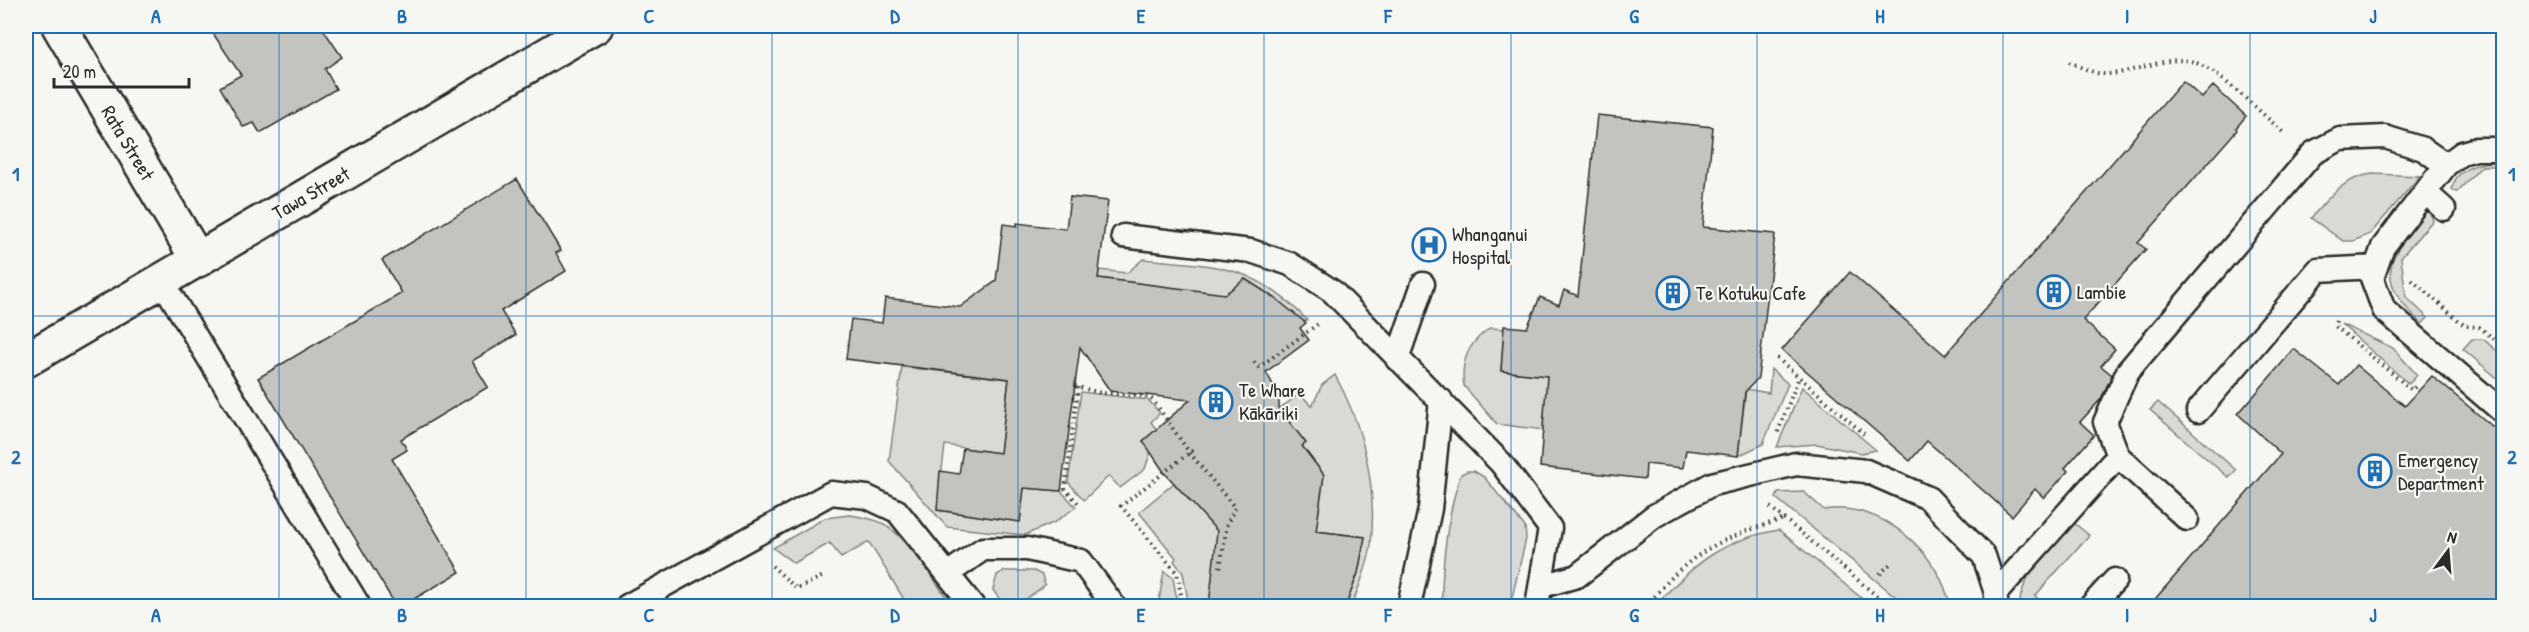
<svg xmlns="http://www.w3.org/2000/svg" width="2529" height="632" font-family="'Patrick Hand',sans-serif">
<rect width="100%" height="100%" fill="#f6f6f2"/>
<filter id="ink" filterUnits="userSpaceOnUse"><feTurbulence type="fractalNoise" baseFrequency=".0167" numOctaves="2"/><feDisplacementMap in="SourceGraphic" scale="12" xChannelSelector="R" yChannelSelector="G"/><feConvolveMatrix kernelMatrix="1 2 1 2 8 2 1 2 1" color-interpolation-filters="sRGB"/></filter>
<g filter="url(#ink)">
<path fill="#d9d9d5" stroke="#828280" stroke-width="1.5" d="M2492 162 2503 163V175L2494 166H2482L2457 192 2452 189C2454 171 2476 163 2492 162Z
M2372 174 2420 176 2370 234 2353 241H2343L2311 218C2329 197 2343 178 2372 174Z
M2428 209 2433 220 2401 257 2406 297 2428 318 2422 324C2370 276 2390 255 2428 209Z
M1143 259C1215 266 1253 263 1307 320L1303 323 1275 298 1245 279 1220 298 1218 294 1098 278 1099 270 1127 273Z
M2341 324 2393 348 2417 375 2409 384Z
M1490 328 1504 329 1501 371 1548 376 1543 430 1497 424 1464 386C1460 361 1469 342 1490 328Z
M2472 339H2483L2503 356V383L2463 349Z
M902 367 1009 379 1000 453 945 445 937 510 1020 522 1024 488 1061 491 1076 507 1055 522 1025 535 947 527 889 461Z
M1771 369 1788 384 1763 444 1738 456 1746 389 1769 393Z
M1335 375C1364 428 1377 484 1371 544 1369 566 1358 586 1352 606H1314L1315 601 1346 605 1358 573 1365 537 1316 531 1324 475 1302 446 1306 443 1279 409 1300 394 1312 406 1322 385Z
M1802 387 1876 450 1861 453 1817 444 1777 447Z
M1081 392 1148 400 1160 413 1151 422 1157 430 1143 441 1151 451 1145 469 1120 488 1109 476 1084 500 1068 482Z
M2158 402 2236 470 2229 478 2150 410Z
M1467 471H1474L1484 477 1525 527 1526 539 1510 606H1442C1441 567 1448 510 1461 474Z
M1174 483C1189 500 1204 509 1220 525L1210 606H1189L1183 573 1174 561 1176 558 1139 512Z
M1804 492 1824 510C1881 500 1940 553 1950 606H1907L1776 498 1778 493Z
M849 515C861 517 871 518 882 523 908 536 935 583 953 606H908L869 542 841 558 830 543 794 563 773 548 825 518Z
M2074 523 2089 535 2035 596 2046 606H2019C2023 570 2050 547 2074 523Z
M1779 530 1871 606H1655C1692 565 1723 539 1779 530Z
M1004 571H1034L1042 575 1045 585 1022 602 1025 606H1004L993 590 997 575Z
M1164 571 1173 578 1178 606H1158Z"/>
<path fill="#c3c3c0" stroke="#2b2b2b" stroke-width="1.5" d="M208 26H321L342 57 325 69 336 89 260 133 254 123 243 127 220 87 241 75Z
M2183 81 2202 98 2213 86 2246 116 2236 128 2237 130 2138 243 2146 249 2083 320 2115 349 2101 366 2112 375 2101 399 2080 422 2094 435 2065 468 2068 471 2044 498 2035 489 2012 516 1927 441 1910 461 1782 350 1850 272 1945 355Z
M1597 115 1713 127 1703 227 1775 234 1758 378 1745 392 1738 456 1686 450 1683 468 1646 464 1645 479 1540 467 1547 376 1501 371 1504 326 1527 328 1540 297 1559 305 1564 290 1578 296Z
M517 179 561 251 556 253 566 271 501 311 516 335 472 361 488 387 401 439 407 450 392 459 460 572 402 606H396L258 378 402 293 382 260Z
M1070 197 1108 201 1098 278 1225 294 1245 279 1275 298 1306 323 1300 328 1309 340 1266 372 1279 396V409L1306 443 1302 446 1324 475 1316 531 1365 537 1358 573 1346 605 1307 600 1306 606H1209L1217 531 1164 472 1143 441 1190 400 1110 391 1080 347 1061 491 1024 488 1020 522 937 510 940 471 959 474 963 448 1000 453 1009 379 846 359 851 319 882 323 885 298 960 307 996 281 1003 224 1017 226V223L1066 229Z
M2294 349 2339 385 2356 365 2405 406 2432 376 2504 436V606H2149L2281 454 2238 414Z"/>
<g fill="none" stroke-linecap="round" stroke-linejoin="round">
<defs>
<path id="lane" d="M2504 149H2476L2462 153 2446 165 2383 247 2372 278 2384 310 2504 413
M2425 192 2444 209
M1123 236 1251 251 1290 264 1332 291 1501 463 1550 528 1537 606
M162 281 359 606
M1397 359 1423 284
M2198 411 2318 270 2376 267
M2118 456 2187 519
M949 573 983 549H1027L1081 561 1114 606
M1542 586 1577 576 1654 516 1712 484 1796 464 1866 471 1928 498 1984 556 1996 593V605
M1996 593 2118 456 2105 422 2128 371 2313 153 2340 139 2385 137 2423 149 2446 165
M627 606 831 493 867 497 897 511 973 606
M1409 606 1430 509 1441 400
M2091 606 2115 580"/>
<path id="street" d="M59 26 198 260
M26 360 596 26"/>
</defs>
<use href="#lane" stroke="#2b2b2b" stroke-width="27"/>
<use href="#street" stroke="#2b2b2b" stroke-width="38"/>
<path stroke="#2b2b2b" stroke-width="4" stroke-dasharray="1.5 4.5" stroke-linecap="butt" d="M2069 62C2079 66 2092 73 2103 74 2132 75 2161 56 2190 61 2215 66 2264 116 2285 134
M2412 280 2465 326 2479 327 2504 347
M2336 321 2335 326 2412 390 2418 384
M1777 358 1799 377
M1254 362 1259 367 1318 324
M1075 386 1101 393 1145 396 1153 400 1189 452 1235 508 1227 524 1220 568
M1078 387 1065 489 1078 503
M1778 432 1799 377 1864 434
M1770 507 1889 606
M772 566 797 589 825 575
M1880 574 1890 564
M1183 606 1177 573 1121 506 1193 450
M1647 606C1688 553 1720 538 1784 519"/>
<use href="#lane" stroke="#f6f6f2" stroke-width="22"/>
<use href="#street" stroke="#f6f6f2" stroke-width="33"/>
</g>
</g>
<path fill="none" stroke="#1f6fb2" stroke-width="1.5" stroke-opacity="0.55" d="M279 26V606M526 26V606M772 26V606M1018 26V606M1264 26V606M1511 26V606M1757 26V606M2003 26V606M2250 26V606M26 316H2504"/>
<defs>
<symbol id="hospital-ring" viewBox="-11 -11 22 22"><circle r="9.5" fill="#f6f6f2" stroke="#1f6fb2" stroke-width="1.5"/><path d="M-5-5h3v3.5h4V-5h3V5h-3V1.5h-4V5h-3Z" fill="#1f6fb2"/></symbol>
<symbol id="building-ring" viewBox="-11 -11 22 22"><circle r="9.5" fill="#f6f6f2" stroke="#1f6fb2" stroke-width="1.5"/><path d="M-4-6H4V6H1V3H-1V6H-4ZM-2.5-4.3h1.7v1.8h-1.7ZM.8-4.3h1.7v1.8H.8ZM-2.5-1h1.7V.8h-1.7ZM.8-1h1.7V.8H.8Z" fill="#1f6fb2"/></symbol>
</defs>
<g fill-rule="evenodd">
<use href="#hospital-ring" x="1410" y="226" width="38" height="38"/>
<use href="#building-ring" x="2035" y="273" width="38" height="38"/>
<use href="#building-ring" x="1654" y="274" width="38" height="38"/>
<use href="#building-ring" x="1197" y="383" width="38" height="38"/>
<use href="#building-ring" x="2356" y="452" width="38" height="38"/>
</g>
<g text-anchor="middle" stroke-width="4.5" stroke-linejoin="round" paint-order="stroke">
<g font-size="20" fill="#2b2b2b" stroke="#f6f6f2">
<text transform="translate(128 143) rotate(59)" y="7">Rata Street</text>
<text transform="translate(311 193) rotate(-30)" y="7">Tawa Street</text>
</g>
<g font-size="20" fill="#2b2b2b" stroke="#f6f6f2" text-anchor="start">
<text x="1452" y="241">Whanganui<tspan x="1452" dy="23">Hospital</tspan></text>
<text x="2077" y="299">Lambie</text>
<text x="1696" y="300">Te Kotuku Cafe</text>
<text x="1239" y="397">Te Whare<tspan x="1239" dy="23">Kākāriki</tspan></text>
<text x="2398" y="467">Emergency<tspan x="2398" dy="23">Department</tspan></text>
</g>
</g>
<rect width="2529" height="632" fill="none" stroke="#f6f6f2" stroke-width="66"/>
<g transform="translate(2448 551) rotate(16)" stroke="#f6f6f2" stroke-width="4.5" paint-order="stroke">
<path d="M0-4.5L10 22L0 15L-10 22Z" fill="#2b2b2b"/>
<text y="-9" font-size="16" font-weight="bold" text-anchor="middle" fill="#2b2b2b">N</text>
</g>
<path d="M54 78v9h135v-9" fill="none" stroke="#2b2b2b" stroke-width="3"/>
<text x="63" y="78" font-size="18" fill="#2b2b2b" stroke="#f6f6f2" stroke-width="4.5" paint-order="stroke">20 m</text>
<rect x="33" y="33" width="2463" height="566" fill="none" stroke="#1f6fb2" stroke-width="2"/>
<g font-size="20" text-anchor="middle" font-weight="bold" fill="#1f6fb2">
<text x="156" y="23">A</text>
<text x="402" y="23">B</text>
<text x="649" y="23">C</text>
<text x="895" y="23">D</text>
<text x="1141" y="23">E</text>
<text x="1388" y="23">F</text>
<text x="1634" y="23">G</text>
<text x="1880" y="23">H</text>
<text x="2127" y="23">I</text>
<text x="2373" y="23">J</text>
<text x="16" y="181">1</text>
<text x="2512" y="181">1</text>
<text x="16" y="464">2</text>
<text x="2512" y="464">2</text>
<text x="156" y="622">A</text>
<text x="402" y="622">B</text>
<text x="649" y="622">C</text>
<text x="895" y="622">D</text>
<text x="1141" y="622">E</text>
<text x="1388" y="622">F</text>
<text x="1634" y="622">G</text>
<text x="1880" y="622">H</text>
<text x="2127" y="622">I</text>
<text x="2373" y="622">J</text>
</g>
</svg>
